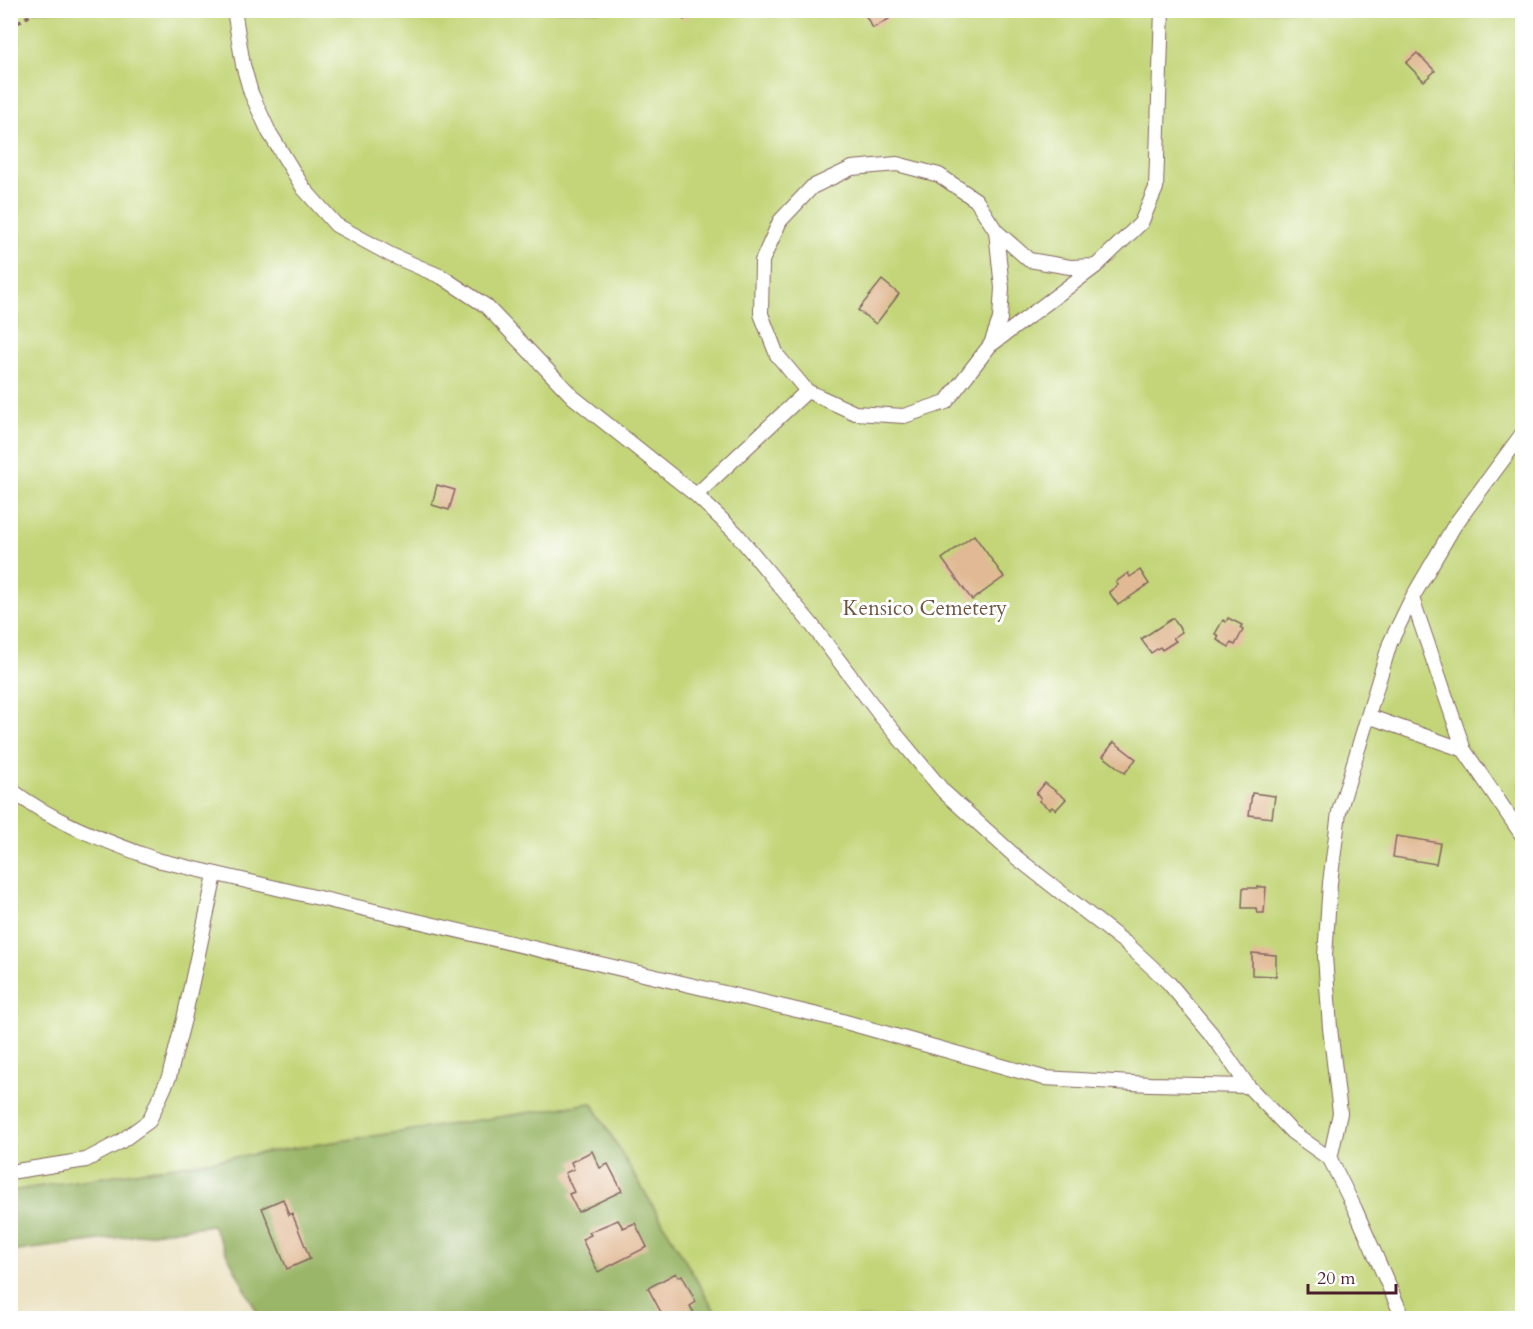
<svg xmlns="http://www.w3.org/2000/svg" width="1533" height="1329" font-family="Cardo,serif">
<rect width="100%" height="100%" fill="#fff"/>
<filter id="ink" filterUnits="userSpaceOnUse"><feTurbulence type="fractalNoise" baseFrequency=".0167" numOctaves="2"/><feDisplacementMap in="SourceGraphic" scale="12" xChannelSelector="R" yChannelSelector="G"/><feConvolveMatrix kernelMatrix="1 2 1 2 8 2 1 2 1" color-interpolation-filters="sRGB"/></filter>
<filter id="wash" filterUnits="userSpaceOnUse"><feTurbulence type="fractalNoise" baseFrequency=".008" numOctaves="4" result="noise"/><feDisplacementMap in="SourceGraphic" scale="24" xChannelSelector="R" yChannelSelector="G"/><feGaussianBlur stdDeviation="1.35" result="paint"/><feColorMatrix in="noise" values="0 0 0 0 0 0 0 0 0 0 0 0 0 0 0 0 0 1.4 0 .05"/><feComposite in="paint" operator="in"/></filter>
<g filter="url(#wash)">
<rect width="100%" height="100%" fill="#ede4c6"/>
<path fill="#c3d578" stroke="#867a52" stroke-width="1.5" d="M11 11H1522V1318H719L592 1103 11 1191Z"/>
<path fill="#9ab668" stroke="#726a4a" stroke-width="1.5" d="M592 1103 719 1318H260L212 1225 11 1252V1191Z"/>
<g id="blocks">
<path fill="#e1b994" d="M678 10H699L684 20Z
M862 10H883L889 19 873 28Z
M1417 53 1435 71 1424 81 1406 63Z
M882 280 899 294 876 324 858 310Z
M437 485 455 490 449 510 432 505Z
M974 535 1004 577 972 600 942 559Z
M1140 570 1149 584 1118 605 1109 592 1118 585 1116 582 1128 573 1130 577Z
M1173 618 1182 632 1173 638 1176 641 1162 650 1160 647 1151 653 1141 639Z
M1228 618 1242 625 1240 628 1243 630 1235 645 1231 643 1229 647 1217 640 1219 636 1215 634 1223 620 1226 622Z
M1114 742 1136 759 1125 773 1103 756Z
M1045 783 1066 799 1056 810 1052 807 1050 809 1039 801 1041 798 1036 794Z
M1252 793 1275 796 1272 818 1249 815Z
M1396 836 1440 843 1436 864 1393 857Z
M1257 887H1266L1264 913H1257L1256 908H1242L1243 888H1257Z
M1252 953 1276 955V976L1252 975Z
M592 1151 600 1168 608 1164 622 1191 578 1212 569 1194 574 1192 565 1173 574 1169 571 1162Z
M283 1199 289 1215 292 1213 310 1259 287 1269 262 1208Z
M618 1220 623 1228 635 1223 647 1247 598 1272 582 1239 591 1235 589 1232Z
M676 1273 678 1277 682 1275 696 1302 690 1306 697 1318H664L648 1288Z"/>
</g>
</g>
<g filter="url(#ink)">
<use href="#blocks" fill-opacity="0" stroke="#836461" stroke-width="1.5"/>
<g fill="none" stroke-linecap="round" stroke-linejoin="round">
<defs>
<path id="lane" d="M897 164 939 175 976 200 996 231 1002 288 1000 319 991 344 946 402 904 416 855 413 807 391 777 355 761 314 762 261 780 221 812 187 852 168Z
M996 231 1029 260 1070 267 1096 266 1141 223 1156 188 1162 10
M992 344 1096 266
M1522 434 1454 526 1412 598 1464 750 1522 835
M696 495 807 391
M1368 716 1390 643 1412 598
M10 789C54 823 106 841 157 860L835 1019 1044 1078 1150 1084 1248 1086 1211 1033 1168 982 1128 945 1017 858 944 792 880 715 812 625 736 533 696 495 573 397 486 306 442 277 391 255 336 225 304 189 269 132 251 93 243 65 234 10
M1248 1086 1292 1132 1330 1159
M10 1172 86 1160 120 1142 149 1121 169 1077 184 1019 215 875
M1403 1318 1355 1209 1330 1159 1340 1113 1330 1028 1325 956 1330 883 1339 812 1368 716 1464 750"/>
</defs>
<use href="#lane" stroke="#836461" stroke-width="16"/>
<path stroke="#836461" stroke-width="4" stroke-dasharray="4.5 4.5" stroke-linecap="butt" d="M10 27 39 10"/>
<use href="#lane" stroke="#fff" stroke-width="14"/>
</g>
</g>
<g text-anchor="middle" stroke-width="6" stroke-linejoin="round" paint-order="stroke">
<g font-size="21" fill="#6e5642" stroke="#fff">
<text x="925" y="615">Kensico Cemetery</text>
</g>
</g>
<rect width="1533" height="1329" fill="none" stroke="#fff" stroke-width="36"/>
<path d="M1308 1284v9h88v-9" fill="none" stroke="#4a1f2b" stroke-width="3"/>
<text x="1317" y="1284" font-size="18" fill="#4a1f2b" stroke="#ffffff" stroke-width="4.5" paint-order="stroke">20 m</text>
</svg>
